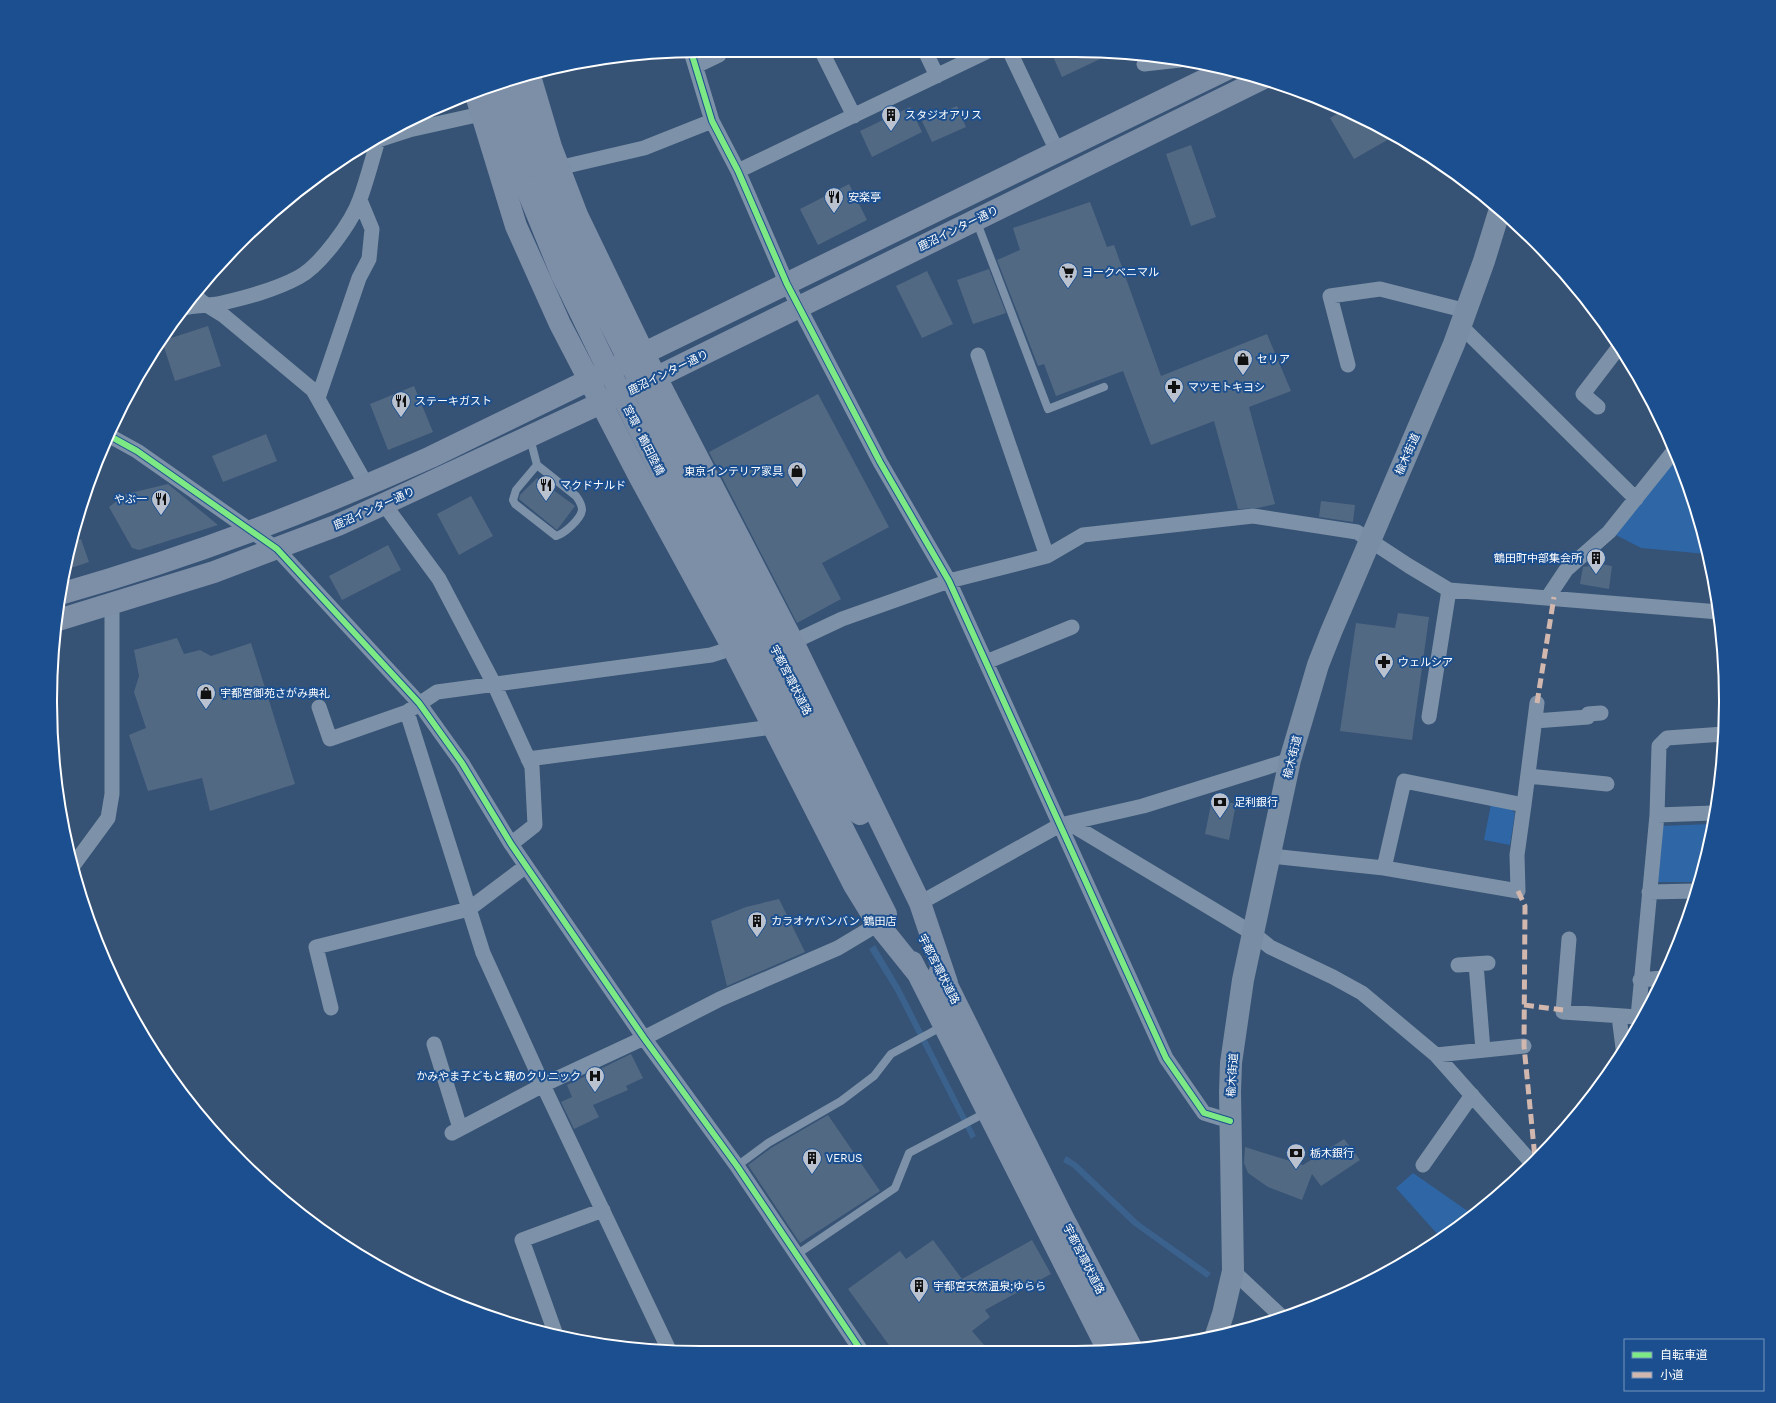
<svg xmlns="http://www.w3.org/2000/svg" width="1776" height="1403" font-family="'Work Sans','Noto Sans JP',sans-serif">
<rect width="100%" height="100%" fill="#365274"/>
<path fill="#2f66a5" d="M1675 456 1691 492 1706 554 1641 548 1616 535Z
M1491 804 1509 807 1515 813 1510 845 1484 840Z
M1711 824 1704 870 1699 882H1655L1659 826Z
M1413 1173 1472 1214 1440 1237 1396 1188Z"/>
<path fill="#3b618d" d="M875 945 900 987 976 1136 971 1139 895 991 869 949Z
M1066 1156 1077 1163 1139 1222 1211 1273 1207 1278 1133 1225 1072 1167 1063 1162Z"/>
<path fill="#526984" d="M1104 51H1117L1062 77 1051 52Z
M957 106 966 127 932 142 922 121Z
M910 107 922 132 872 157 860 131Z
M1342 111 1383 129 1389 139 1354 159 1330 118Z
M1191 145 1216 217 1191 226 1166 154Z
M849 184 867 220 818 245 800 209Z
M1090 202 1107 247 1114 245 1161 376 1267 334 1291 391 1249 407 1275 504 1258 508 1238 509 1214 421 1151 445 1123 371 1056 396 1044 364 1038 366 997 260 1020 250 1013 228Z
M989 269 1006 313 973 324 957 280Z
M927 271 953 324 922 338 896 286Z
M208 326 221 366 175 381 162 341Z
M414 386 433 432 388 450 370 404Z
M818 394 889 527 822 563 841 599 797 623 709 452Z
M266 434 277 461 223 482 212 456Z
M537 478 575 506 557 530 519 499 520 495Z
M168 484 218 525 139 550 132 548 109 507 126 494Z
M471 496 493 536 459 555 437 514Z
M1321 501 1355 505 1353 522 1319 517Z
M81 539 89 562 65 570 70 542Z
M388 545 401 570 342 600 329 576Z
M1590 562 1612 566 1609 589 1580 584 1583 567 1589 566Z
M1398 613 1429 617 1412 740 1340 731 1356 623 1395 628Z
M177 638 184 654 200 650 211 656 251 643 295 784 210 811 202 778 148 791 129 735 146 728 134 692 139 676 134 650Z
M1212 799 1236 804 1229 840 1205 834Z
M779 899 805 952 727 986 711 921 746 907Z
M631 1054 643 1078 626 1086 628 1090 593 1105 599 1117 574 1129 561 1102 572 1097 567 1085Z
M828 1115 880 1191 800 1243 748 1165 771 1148Z
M1344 1139 1360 1160 1321 1186 1312 1174 1302 1200 1268 1187 1248 1173 1244 1163 1245 1147 1303 1165Z
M933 1240 962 1279 1032 1240 1051 1274 985 1310 990 1317 972 1331 990 1352H894L848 1289 900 1251 906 1259Z"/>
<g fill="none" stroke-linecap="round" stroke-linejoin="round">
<path stroke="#7d92a8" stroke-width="8" d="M976 220 1048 409 1104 387
M530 438 537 465 576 496C579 500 582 504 582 510 581 519 564 534 556 536L515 504 513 500 516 490 537 465
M737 1166 768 1143 841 1101 874 1076 891 1054 943 1026
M796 1255 895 1188 909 1153 987 1112"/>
<path stroke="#7d92a8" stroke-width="15" d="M1010 52 1058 153
M926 53 937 76
M823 54 854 116
M692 55 712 121 738 171 787 284 880 462 949 581 1166 1058 1204 1113 1230 1121
M1144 64 1180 60
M696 66 719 55
M558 168 644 148 712 121
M738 171 986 52
M194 294 202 302 223 315 313 390 367 486
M183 308C196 305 209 306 222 303 248 297 275 290 299 277 321 265 352 222 360 199 367 180 372 160 378 140L409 130 481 114
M1461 326 1636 499
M978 355 1047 556
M1348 365 1330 296 1380 289 1467 311
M318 398 359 278 369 259 372 229 360 200
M1598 407 1583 394 1619 347
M108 435 137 451 277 549 419 703 462 763 511 844 644 1038 737 1166 862 1352
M384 504 439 579 494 684 532 767 535 825 511 844
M1548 597 1566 570 1609 532 1673 452
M793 642 842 619 949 581 1047 556 1083 535 1253 516 1357 532 1409 566 1449 590 1719 612
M986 662 1072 627
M319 707 330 739 407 712 437 692 711 655 733 648
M407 712 483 953 543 1085 669 1350
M1429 717 1449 590
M1535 721 1588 717V714L1601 713
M528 759 773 727
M1528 776 1607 784
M1524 805 1537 703
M1657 815 1713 813
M1069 823 1254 934 1270 947 1333 977 1362 993 1436 1055 1531 1162
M1271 856 1384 868 1518 891 1517 855 1524 805 1404 781 1384 868
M72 867 108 818 112 794V604
M1649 892 1696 891
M920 903 1060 825 1143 806 1290 760
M1569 939 1563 1012 1638 1017 1657 815 1659 746 1667 738 1724 734
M1476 964 1483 1050
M1458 965 1488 963
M1640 980 1663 978
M331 1008 316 947 469 909 526 866
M1619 1016 1623 1048
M434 1044 460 1128
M1436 1055 1524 1046
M452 1133 543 1085 644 1038 720 999 838 948 878 924
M1423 1165 1472 1095
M1233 1271 1282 1317
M556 1335 522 1240 603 1210"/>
<path stroke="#798da4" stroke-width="22" d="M1216 1335 1223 1314 1233 1271 1230 1092 1231 1063 1243 980 1290 760 1318 665 1331 632 1454 344 1484 261 1500 209"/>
<path stroke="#7d8ea7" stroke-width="22" d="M529 73 551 147 577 215 644 354 793 642 920 903 947 983
M512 79 544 181
M494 85 526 187
M475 92 516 226 560 324 639 476 733 648 854 885 878 924 919 975
M745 589 860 814
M60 594C187 558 311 511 431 457L1227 69
M729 603 886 914
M55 621 214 572 338 525 384 504 657 377 1262 79
M912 962 1109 1352
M940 971 1063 1218 1132 1349"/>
<path stroke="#7d8ea7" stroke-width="22" d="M544 181 584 272 745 589
M526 187 562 275 602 357 729 603"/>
<path stroke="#d1b7ad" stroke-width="5" stroke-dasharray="10 5" stroke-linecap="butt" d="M1537 703 1554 597
M1518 891 1525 906 1524 1046 1535 1158
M1524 1005 1563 1010"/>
<defs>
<path id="cycleway" d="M692 55 712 121 738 171 787 284 880 462 949 581 1166 1058 1204 1113 1230 1121
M108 435 137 451 277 549 419 703 462 763 511 844 644 1038 737 1166 862 1352"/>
</defs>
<use href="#cycleway" stroke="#1b4f8f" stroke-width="8"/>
<use href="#cycleway" stroke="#7ce984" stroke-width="6"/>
</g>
<defs>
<symbol id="building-pin" viewBox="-11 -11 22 30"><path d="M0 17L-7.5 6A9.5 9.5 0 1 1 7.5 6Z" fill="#b9c2ce" stroke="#1b4f8f"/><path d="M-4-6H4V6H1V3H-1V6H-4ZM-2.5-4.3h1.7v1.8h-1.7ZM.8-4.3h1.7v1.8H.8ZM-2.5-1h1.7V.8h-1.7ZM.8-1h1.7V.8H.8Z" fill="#111"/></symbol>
<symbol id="restaurant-pin" viewBox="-11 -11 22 30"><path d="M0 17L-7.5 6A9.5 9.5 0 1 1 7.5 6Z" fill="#b9c2ce" stroke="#1b4f8f"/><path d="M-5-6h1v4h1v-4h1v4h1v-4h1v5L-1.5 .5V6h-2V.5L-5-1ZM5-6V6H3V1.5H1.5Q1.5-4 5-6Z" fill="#111"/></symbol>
<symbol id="supermarket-pin" viewBox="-11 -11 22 30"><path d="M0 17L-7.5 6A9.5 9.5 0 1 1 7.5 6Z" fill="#b9c2ce" stroke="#1b4f8f"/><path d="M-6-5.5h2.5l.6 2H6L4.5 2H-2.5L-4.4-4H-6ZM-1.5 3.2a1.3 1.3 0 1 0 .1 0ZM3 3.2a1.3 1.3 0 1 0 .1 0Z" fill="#111"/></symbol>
<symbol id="shop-pin" viewBox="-11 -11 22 30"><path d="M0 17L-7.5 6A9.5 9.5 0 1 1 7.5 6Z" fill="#b9c2ce" stroke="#1b4f8f"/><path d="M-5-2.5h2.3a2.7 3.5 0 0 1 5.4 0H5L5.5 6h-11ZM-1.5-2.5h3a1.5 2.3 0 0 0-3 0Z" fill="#111"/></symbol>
<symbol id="pharmacy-pin" viewBox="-11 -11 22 30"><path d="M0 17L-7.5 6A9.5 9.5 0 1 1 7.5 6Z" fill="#b9c2ce" stroke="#1b4f8f"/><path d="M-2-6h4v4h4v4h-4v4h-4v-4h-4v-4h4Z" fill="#111"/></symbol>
<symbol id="bank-pin" viewBox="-11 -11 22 30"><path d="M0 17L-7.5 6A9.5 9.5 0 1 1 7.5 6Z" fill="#b9c2ce" stroke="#1b4f8f"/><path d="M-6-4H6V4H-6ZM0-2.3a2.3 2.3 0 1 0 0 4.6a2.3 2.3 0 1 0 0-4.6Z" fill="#111"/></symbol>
<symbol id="hospital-pin" viewBox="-11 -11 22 30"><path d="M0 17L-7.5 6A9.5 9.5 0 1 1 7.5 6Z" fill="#b9c2ce" stroke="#1b4f8f"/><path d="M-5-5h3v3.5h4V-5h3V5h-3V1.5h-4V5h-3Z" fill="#111"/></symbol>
</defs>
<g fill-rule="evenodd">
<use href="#building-pin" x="880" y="104" width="22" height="30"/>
<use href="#restaurant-pin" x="823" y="186" width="22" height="30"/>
<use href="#supermarket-pin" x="1057" y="261" width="22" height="30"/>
<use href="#shop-pin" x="1232" y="348" width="22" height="30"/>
<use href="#pharmacy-pin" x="1163" y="376" width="22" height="30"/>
<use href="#restaurant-pin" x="390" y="390" width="22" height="30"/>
<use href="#shop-pin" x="786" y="460" width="22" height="30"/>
<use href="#restaurant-pin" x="535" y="474" width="22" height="30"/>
<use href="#restaurant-pin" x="150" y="488" width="22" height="30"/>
<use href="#building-pin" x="1585" y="547" width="22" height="30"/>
<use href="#pharmacy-pin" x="1373" y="651" width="22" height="30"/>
<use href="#shop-pin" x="195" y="682" width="22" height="30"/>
<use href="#bank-pin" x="1209" y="791" width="22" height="30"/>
<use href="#building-pin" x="746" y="910" width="22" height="30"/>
<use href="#hospital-pin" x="584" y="1065" width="22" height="30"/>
<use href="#bank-pin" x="1285" y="1142" width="22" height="30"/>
<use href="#building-pin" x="801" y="1147" width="22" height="30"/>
<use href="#building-pin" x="908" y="1275" width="22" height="30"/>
</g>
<g text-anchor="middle" stroke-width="4" stroke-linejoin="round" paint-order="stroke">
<g font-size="11" fill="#fff" stroke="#1b4f8f" text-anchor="start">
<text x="905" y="119">スタジオアリス</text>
<text x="848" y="201">安楽亭</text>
<text x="1082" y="276">ヨークベニマル</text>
<text x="1257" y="363">セリア</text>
<text x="1188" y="391">マツモトキヨシ</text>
<text x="415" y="405">ステーキガスト</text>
<text x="783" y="475" text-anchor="end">東京インテリア家具</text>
<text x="560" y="489">マクドナルド</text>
<text x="147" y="503" text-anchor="end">やぶ一</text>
<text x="1582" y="562" text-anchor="end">鶴田町中部集会所</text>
<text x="1398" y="666">ウェルシア</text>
<text x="220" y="697">宇都宮御苑さがみ典礼</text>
<text x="1234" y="806">足利銀行</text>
<text x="771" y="925">カラオケバンバン 鶴田店</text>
<text x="581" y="1080" text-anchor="end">かみやま子どもと親のクリニック</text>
<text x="1310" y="1157">栃木銀行</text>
<text x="826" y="1162">VERUS</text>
<text x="933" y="1290">宇都宮天然温泉;ゆらら</text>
</g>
<g font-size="11" fill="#fff" stroke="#1b4f8f">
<text transform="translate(958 228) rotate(-26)" y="4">鹿沼インター通り</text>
<text transform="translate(668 372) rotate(-26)" y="4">鹿沼インター通り</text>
<text transform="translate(644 440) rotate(63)" y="4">宮環・鶴田陸橋</text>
<text transform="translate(1407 454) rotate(-66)" y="4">楡木街道</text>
<text transform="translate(374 508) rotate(-24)" y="4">鹿沼インター通り</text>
<text transform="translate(791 680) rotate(63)" y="4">宇都宮環状道路</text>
<text transform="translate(1292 757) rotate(-76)" y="4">楡木街道</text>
<text transform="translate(939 969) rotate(63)" y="4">宇都宮環状道路</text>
<text transform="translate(1232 1075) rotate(-86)" y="4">楡木街道</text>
<text transform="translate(1084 1259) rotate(63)" y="4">宇都宮環状道路</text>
</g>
</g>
<path d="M0 0H1776V1403H0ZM701 57H1075A644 644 0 0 1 1719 701V702A644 644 0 0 1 1075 1346H701A644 644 0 0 1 57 702V701A644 644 0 0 1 701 57Z" fill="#1b4f8f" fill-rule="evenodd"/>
<path fill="none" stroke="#fff" stroke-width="2" d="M701 57H1075A644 644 0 0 1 1719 701V702A644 644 0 0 1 1075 1346H701A644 644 0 0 1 57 702V701A644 644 0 0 1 701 57Z"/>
<rect x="1624" y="1339" width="140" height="52" fill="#1b4f8f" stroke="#7695bc"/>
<rect x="1632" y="1352" width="20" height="6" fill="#7ce984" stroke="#7695bc"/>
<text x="1660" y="1359" font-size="12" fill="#ffffff">自転車道</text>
<rect x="1632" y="1372" width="20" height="6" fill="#d1b7ad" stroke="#7695bc"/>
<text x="1660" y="1379" font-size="12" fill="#ffffff">小道</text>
</svg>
